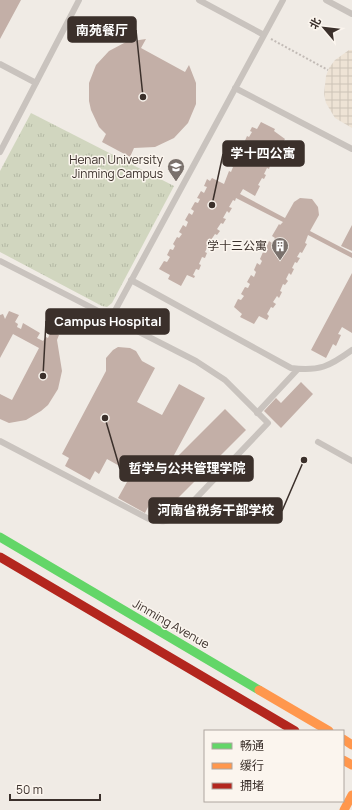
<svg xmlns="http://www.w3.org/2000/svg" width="352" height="810" font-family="Manrope,'Noto Sans SC',sans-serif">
<defs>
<pattern id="grass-tufts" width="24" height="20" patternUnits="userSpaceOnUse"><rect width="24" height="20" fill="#d1d6bf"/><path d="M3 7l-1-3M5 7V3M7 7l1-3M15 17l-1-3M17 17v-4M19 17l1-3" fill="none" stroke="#b4b8a4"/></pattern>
<pattern id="plaza-grid" width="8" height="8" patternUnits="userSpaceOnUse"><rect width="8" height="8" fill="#eee3d5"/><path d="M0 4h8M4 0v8" fill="none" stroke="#cdc3b7"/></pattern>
</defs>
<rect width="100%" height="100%" fill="#f0ebe5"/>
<path fill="url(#grass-tufts)" d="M31 113 174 186 112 303 107 307 102 306 0 252V171Z"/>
<path fill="url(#plaza-grid)" d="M349 50H352V128L335 118 326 103 324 94 326 76 329 68 335 60Z"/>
<path fill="#c3afa7" d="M0 0H21L0 39Z
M146 39 141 48 185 72 189 65 196 83V104L188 123 174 138 155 147 134 148 130 157 102 142 106 134 99 127 91 110 89 101V83L96 65 109 51 126 42Z
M261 122 275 129 274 131 285 139 281 146 279 145 276 152 278 153 275 158 273 157 269 169 267 168 264 174 266 175 264 179 262 178 258 185 260 186 255 196 243 189 240 194 285 218 294 202 300 198 312 199 318 207 319 215 310 231 352 253V258L308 235 305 243 307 244 302 253 300 252 297 257 300 258 297 263 295 262 292 268 294 269 291 275 289 273 286 279 288 281 285 285 283 284 280 291 282 292 279 298 277 296 273 302 276 304 273 308 271 307 267 314 269 316 267 320 259 316 254 324 240 317 242 314 234 307 238 299 241 300 244 296 241 294 245 287 248 288 250 284 247 282 251 275 254 277 256 272 254 270 257 263 260 265 262 261 260 259 263 252 266 253 268 249 266 248 269 241 272 243 275 238 272 236 279 224 280 225 283 222 236 198 235 201 233 200 229 207 232 208 229 213 227 211 223 218 226 219 223 224 221 223 217 229 220 231 217 235 215 234 211 240 214 242 211 247 208 246 205 252 207 253 205 258 202 257 199 264 201 265 199 270 196 269 193 275 195 276 194 278 187 275 181 286 168 279 170 275 159 269 164 261 167 262 170 257 167 255 170 249 173 250 175 246 173 244 177 237 179 238 182 234 179 232 183 225 186 227 188 222 185 220 189 213 192 215 194 211 191 209 195 202 198 203 200 199 197 198 201 191 204 193 207 187 204 186 207 179 210 181 212 178 224 184 229 171 231 172 233 167 231 166 235 159 237 160 240 155 238 154 241 148 243 149 246 144 244 143 247 136 249 137 252 132 250 131 252 127 257 129Z
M352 225V251L341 246Z
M352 273V333L342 327 338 334 341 335 336 346 333 344 326 358 311 350Z
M9 311 19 315 15 322 18 324 17 327 21 329 23 323 40 333 37 338 43 341 46 337 48 338 51 331 59 335 57 340 62 371 58 389 48 405 41 411 26 420 9 423 0 419V394L12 400 39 348 13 334 0 358V315L3 314 5 319Z
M118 347 130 348 136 351 142 361 155 368 137 402 162 415 179 384 205 398 173 457 175 459 225 409 246 430 167 509 151 501 145 513 118 498 132 473 107 459 99 474 95 471 90 480 65 466 69 458 62 454 106 371V358L113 350Z
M301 382 313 394 281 428 264 411 276 398 281 403Z"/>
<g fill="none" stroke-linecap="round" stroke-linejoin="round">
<path stroke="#c2bbb6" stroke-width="2" stroke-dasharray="2 2" stroke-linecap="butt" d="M271 39 328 70"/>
<path stroke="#c9c3be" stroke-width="6" d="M199 0 264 35
M326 0 352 14
M0 64 36 83
M235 88 352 149
M0 152 79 0
M0 261 196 361 225 380 268 423 180 515C168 522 162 523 149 519L0 441
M131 280 291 368C319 372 330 366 352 350
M111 318 283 0
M257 413 298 369
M318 442 352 461"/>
<path stroke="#63d668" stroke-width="9" d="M0 537 259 690"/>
<path stroke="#ff974d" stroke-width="9" d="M259 690 329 731
M343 739 352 745
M343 760 352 765
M344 810 352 795"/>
<path stroke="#b3261e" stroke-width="9" d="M0 557 295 731"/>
</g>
<defs>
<symbol id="university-pin" viewBox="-11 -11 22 30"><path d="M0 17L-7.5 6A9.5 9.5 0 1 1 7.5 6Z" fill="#7a716c" stroke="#fbf5ee"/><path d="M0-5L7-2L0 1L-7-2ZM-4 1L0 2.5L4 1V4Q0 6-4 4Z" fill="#fff"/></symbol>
<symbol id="building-pin" viewBox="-11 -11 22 30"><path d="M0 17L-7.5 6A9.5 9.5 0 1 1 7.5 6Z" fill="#7a716c" stroke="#fbf5ee"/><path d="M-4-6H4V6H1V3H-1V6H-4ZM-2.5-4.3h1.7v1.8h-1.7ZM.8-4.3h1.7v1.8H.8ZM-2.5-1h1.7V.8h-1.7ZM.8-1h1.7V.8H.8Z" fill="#fff"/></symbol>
</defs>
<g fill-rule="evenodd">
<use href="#university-pin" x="166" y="157" width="20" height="27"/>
<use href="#building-pin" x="270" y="236" width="20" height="27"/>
</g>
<g text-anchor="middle" stroke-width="3" stroke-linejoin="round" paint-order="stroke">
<g font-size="12" fill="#3b302b" stroke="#fbf5ee" text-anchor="end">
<text x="163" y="164">Henan University<tspan x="163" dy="14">Jinming Campus</tspan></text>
<text x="267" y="250">学十三公寓</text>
</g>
<g font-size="12" fill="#3b302b" stroke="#fbf5ee">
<text transform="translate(171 624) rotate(30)" y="4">Jinming Avenue</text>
</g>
</g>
<path fill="none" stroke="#3b302b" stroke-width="1.5" d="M143 97L136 30M212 205L223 154M43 376L46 321M105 418L120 469M304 460L282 511"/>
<g fill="#3b302b" stroke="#fbf5ee" stroke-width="1.5">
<circle cx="143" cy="97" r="4"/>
<circle cx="212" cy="205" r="4"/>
<circle cx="43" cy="376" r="4"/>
<circle cx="105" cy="418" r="4"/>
<circle cx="304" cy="460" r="4"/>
</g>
<g fill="#3b302b" stroke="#3b302b" stroke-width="1.5">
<rect x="68" y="17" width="68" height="25" rx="4"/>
<rect x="223" y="141" width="81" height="25" rx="4"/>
<rect x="46" y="309" width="123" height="25" rx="4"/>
<rect x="120" y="456" width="133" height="25" rx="4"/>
<rect x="149" y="498" width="133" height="25" rx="4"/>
</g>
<g font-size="13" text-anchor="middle" font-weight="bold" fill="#fff">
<text x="102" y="35">南苑餐厅</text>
<text x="263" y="158">学十四公寓</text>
<text x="108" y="326">Campus Hospital</text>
<text x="187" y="473">哲学与公共管理学院</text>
<text x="216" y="515">河南省税务干部学校</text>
</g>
<rect x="204" y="730" width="140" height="72" fill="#fbf5ee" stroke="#aea6a0"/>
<rect x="212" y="743" width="20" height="6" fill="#63d668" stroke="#aea6a0"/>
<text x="240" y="750" font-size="12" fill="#3b302b">畅通</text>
<rect x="212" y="763" width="20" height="6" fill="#ff974d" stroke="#aea6a0"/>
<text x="240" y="770" font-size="12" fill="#3b302b">缓行</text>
<rect x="212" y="783" width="20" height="6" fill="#b3261e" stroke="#aea6a0"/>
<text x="240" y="790" font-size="12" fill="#3b302b">拥堵</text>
<g transform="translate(324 28) rotate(298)" stroke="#fbf5ee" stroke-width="3" paint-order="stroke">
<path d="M0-3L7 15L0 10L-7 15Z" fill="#3b302b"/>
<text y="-6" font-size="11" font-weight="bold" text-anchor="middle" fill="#3b302b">北</text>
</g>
<path d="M10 794v6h90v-6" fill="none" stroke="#3b302b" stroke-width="2"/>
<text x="16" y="794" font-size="12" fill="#3b302b" stroke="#fbf5ee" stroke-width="3" paint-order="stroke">50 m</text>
</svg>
